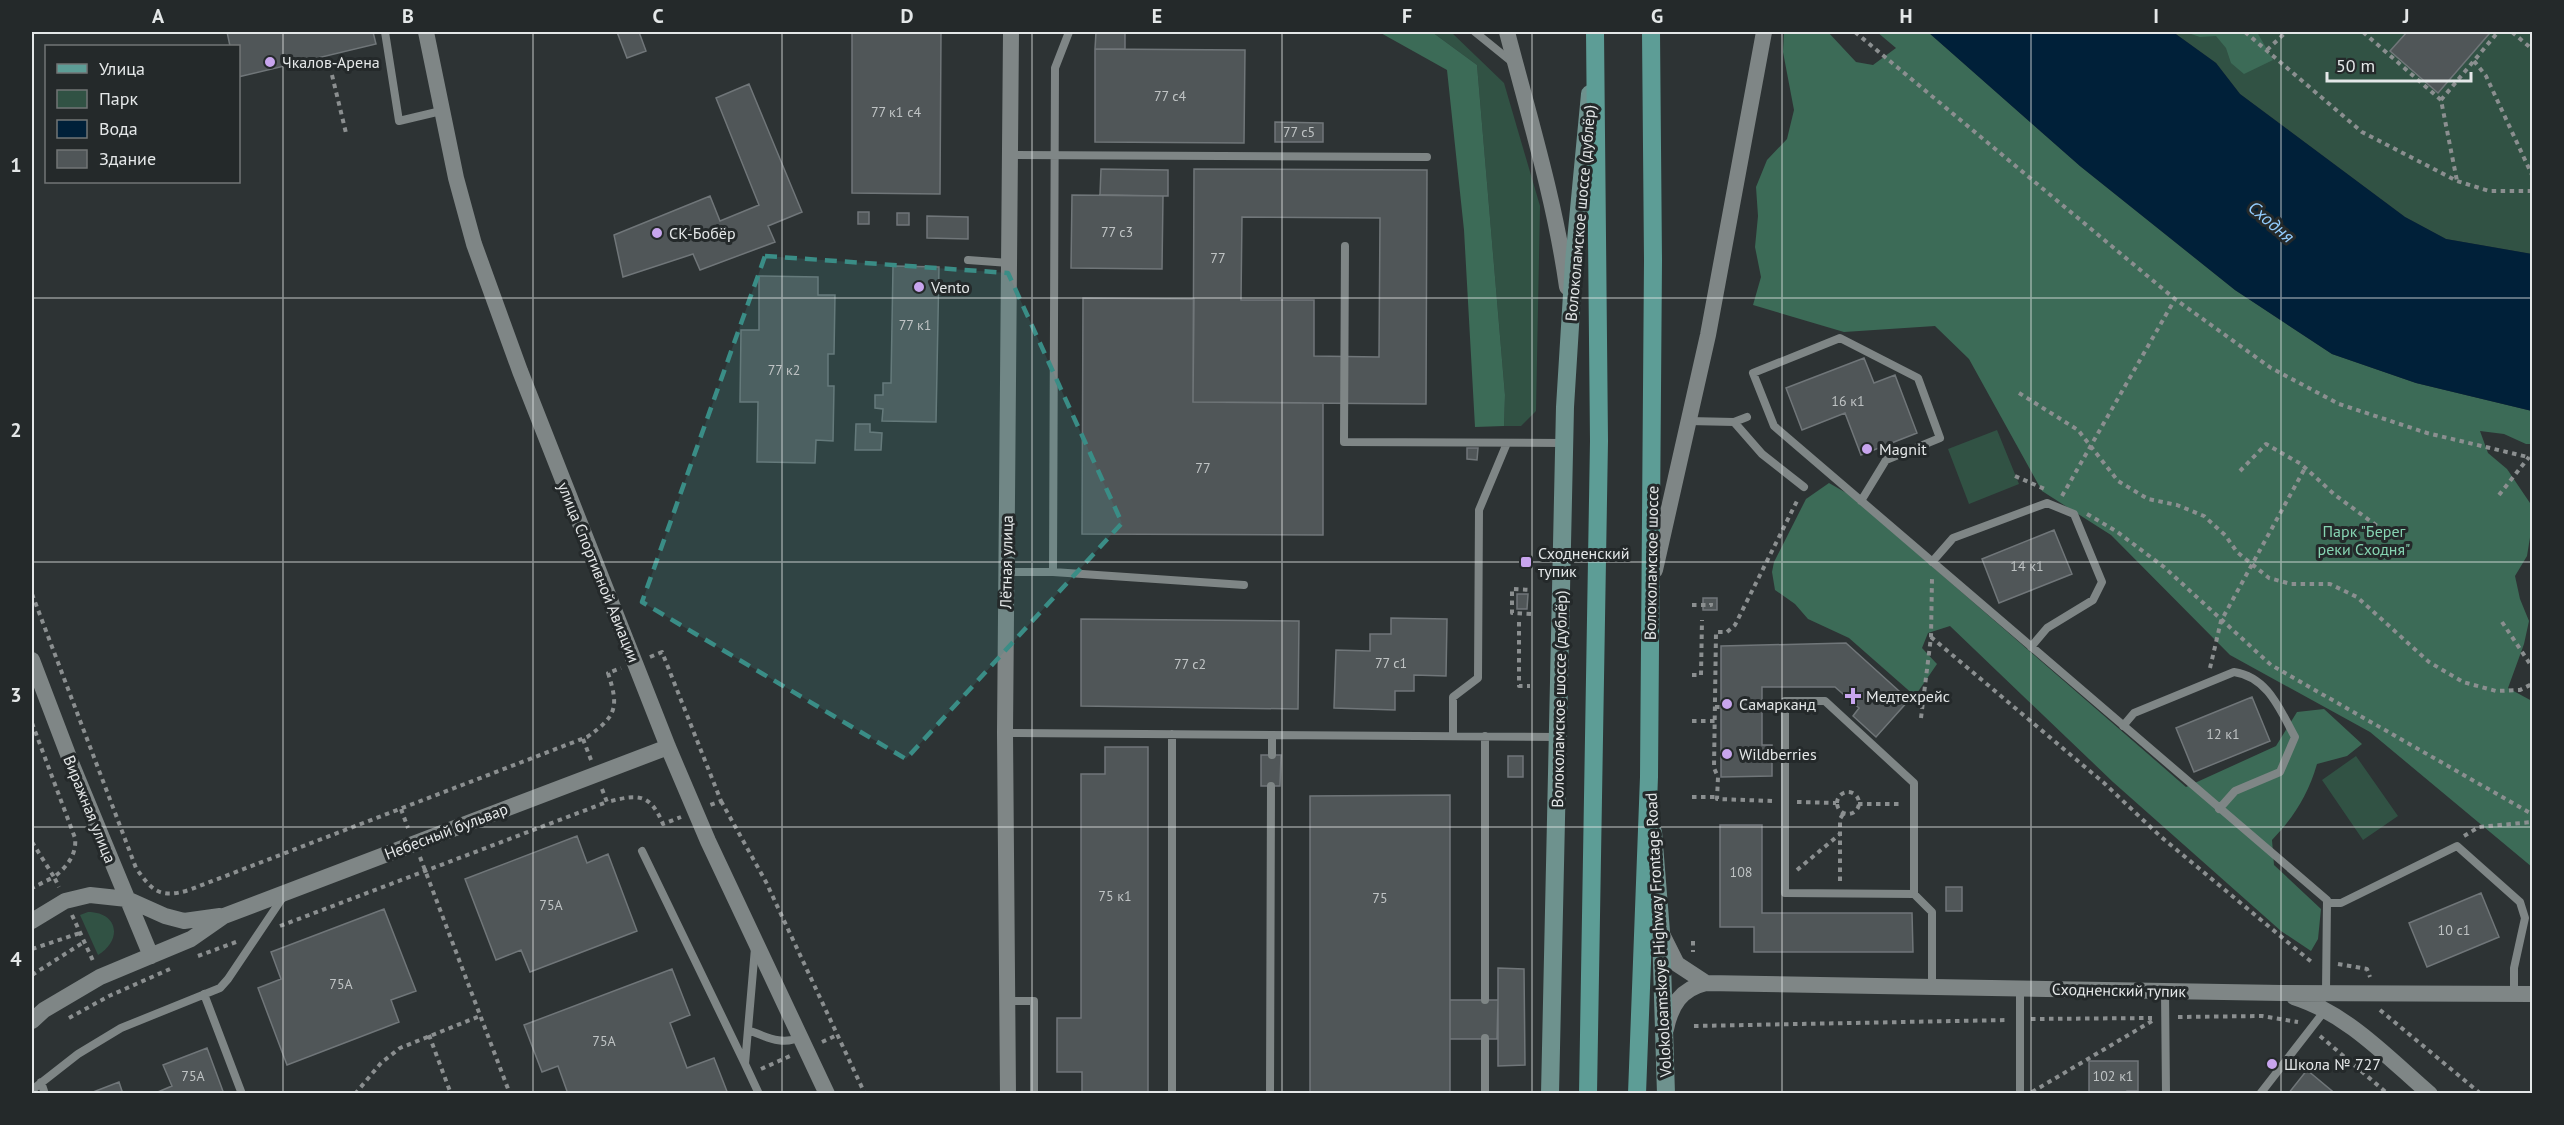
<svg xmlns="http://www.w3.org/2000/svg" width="2564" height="1125" font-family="'PT Sans',sans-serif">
<rect width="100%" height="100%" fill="#2d3334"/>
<path fill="#315244" d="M1432 32H1451L1504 83 1540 206 1536 411 1521 426H1504L1505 395 1477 65Z
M2173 32H2532V254L2446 239 2405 217 2240 94 2216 63Z
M1997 430 2019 484 1969 504 1948 449Z
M2356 756 2398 816 2363 840 2322 780Z
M88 912C118 912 123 940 98 955L80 915Z"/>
<path fill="#3c6b57" d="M1379 32H1432L1477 65 1505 395 1504 426 1475 427 1464 230 1447 70Z
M1784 32H1828L1856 62 1873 65 1896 48 1877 32H1928L2080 166 2235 290 2332 354 2416 383 2532 411V444H2526L2504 434 2480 431 2488 453 2507 469 2532 506V525L2527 556 2515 576 2520 599 2529 621 2524 644 2508 688 2532 701V867L2370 732 2230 655 2111 535 2042 491 1969 359 1935 326 1844 332 1753 305 1761 277 1755 247 1758 216 1756 187 1767 160 1787 139 1794 110 1783 52Z
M2185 32H2257L2273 60 2244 74 2231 63 2226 48 2216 36 2200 37Z
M1829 483 1850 495 2186 787 2276 746 2297 712 2324 709 2362 744 2347 756 2317 764C2308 795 2294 817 2272 840L2274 865 2321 909 2318 939 2311 951 2281 931 2113 782 1950 626 1928 633 1922 648 1937 664 1915 696 1849 638 1808 619 1795 604 1775 590 1772 572 1774 562 1806 499Z"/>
<path fill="#002039" d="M1928 32H2173L2216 63 2240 94 2405 217 2446 239 2532 254V411L2416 383 2332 354 2235 290 2080 166Z"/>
<path fill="#505658" stroke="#707679" stroke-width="1.5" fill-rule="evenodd" d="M227 32H373L376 44 238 77V46H230Z
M617 32H639L646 51 627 58Z
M852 32H941L940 194 852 193Z
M1096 32H1125V49H1095Z
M2407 32H2487L2489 34 2438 93 2390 51Z
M1095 49 1245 50 1244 143 1095 142Z
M749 84 802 212 768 226 775 242 700 270 693 254 623 277 614 235 710 196 720 221 759 205 716 98Z
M1275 122 1323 123V142H1275Z
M1101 169 1168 170V196L1100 195Z
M1194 169 1427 170 1426 404 1193 402ZM1242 217 1380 218 1379 357 1314 356V300H1241Z
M1072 195 1163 196 1162 269 1071 268Z
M858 212H869V224H858Z
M897 213H909V225H897Z
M927 216 968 217V239L927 238Z
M893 266 939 267 936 422 882 421 883 409 875 408V395H883V383H891Z
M759 276 818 277V295H835L834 354H828V386H834L833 441 816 440 815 463 757 462 758 402H740L741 330H759Z
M1083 298 1194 299 1193 402 1323 403V535L1082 534Z
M1864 358 1874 383 1895 375 1917 433 1861 455 1845 413 1802 430 1786 388Z
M856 424H870V432L882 433 881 450H855Z
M1467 448H1478L1477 460 1467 459Z
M2054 530 2072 574 1999 603 1982 559Z
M1517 594H1528L1527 609H1517Z
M1703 598H1717V610H1703Z
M1391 618 1447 619 1446 676 1414 675V691H1395V710L1334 708 1336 650 1370 651V634H1391Z
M1081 619 1299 621 1298 709 1081 706Z
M1846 643 1909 700 1876 737 1853 716 1859 708 1835 687H1762V745H1772V776L1721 777V646Z
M2252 697 2270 741 2194 772 2176 728Z
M1105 747H1148V1094H1082V1072H1057V1018H1081V774H1105Z
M1261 755H1281L1280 786H1261Z
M1508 756H1523V777H1508Z
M1450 795V1094H1310V796Z
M1720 825H1762V913H1912L1913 952H1754V927H1720Z
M577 836 587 863 608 854 637 931 530 972 521 950 496 960 465 879Z
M1946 887H1962V911H1946Z
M2481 893 2499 937 2427 967 2409 923Z
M384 909 416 991 391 1000 399 1022 287 1065 258 988 281 979 271 952Z
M1498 968 1524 969 1525 1065 1498 1066Z
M672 969 690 1015 670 1023 687 1068 714 1058 728 1094H568L558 1066 542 1072 524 1025Z
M1450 1000H1498L1497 1039H1450Z
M207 1048 224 1094H153L172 1086 163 1065Z
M2089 1061H2138V1091H2127V1094H2089Z
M2307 1070 2332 1091 2330 1094H2288Z
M119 1082 123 1094H88Z"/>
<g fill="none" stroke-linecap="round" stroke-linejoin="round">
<path stroke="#8b8f90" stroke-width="4" stroke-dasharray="4.5 4.5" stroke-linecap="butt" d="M1855 32 2175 299 2271 368 2339 404 2427 433 2532 458
M2245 32 2362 132 2457 181 2489 191H2532
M2363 32 2441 100 2457 181
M2512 32 2532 49
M2267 50 2286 32
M2474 61 2486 76 2532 175
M332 75 346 133
M2441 100 2498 32
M2019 393 2078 430 2118 481 2148 499 2177 505 2204 516 2225 535 2237 552 2269 578 2291 584H2330L2357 597 2429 662 2463 682 2496 691 2520 690 2532 684
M2240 471 2266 444 2301 464 2335 495 2388 534
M2015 476 2047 490
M2499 495 2529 457
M2062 496 2175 299
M2087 514 2116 531 2164 567 2271 665 2532 814
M32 594 136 868C152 891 160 899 189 890L587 737C617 716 619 707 608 673L621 668
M1692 605H1711V603
M1531 614 1512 613V589L1531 590
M1519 622V686H1530
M2502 622 2532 667
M1931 637 2104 783 2160 836 2314 964
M650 657 662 652 721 801 710 805
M2210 668 2221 621 2305 468
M1692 675H1701L1702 620
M1715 707H1721
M1921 718 1931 637 1932 578
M1692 721H1715
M32 723 75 838C77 854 67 867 54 877L59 887
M583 739 591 760
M602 789 607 802C638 794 650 793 663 824L681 817
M1837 803a11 11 0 1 1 22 0a11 11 0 1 1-22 0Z
M1692 797H1718
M721 801 766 882 865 1094
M1772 801 1717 799 1718 777 1714 768 1716 632H1727L1735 625 1798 499
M1797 802 1836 803
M1858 804H1903
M401 809 408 828
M2464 836 2479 827 2532 822
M32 842 54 877 32 888
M420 857 510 1094
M1797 870 1840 834
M1840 881V819L1843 814
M72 915 94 963
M280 926 607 802
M1693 941V952
M32 949 80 933
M198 956 236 942
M2338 964 2367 969 2370 977
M32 975 84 942
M2380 1010 2481 1094
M2178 1017 2262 1016 2298 1022
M69 1018 109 996 170 969
M2031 1019 2152 1018
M1694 1026 2008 1020
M429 1035 451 1094
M2320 1036 2388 1094
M822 1042 837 1035
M761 1069 790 1056
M2032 1092 2152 1021
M355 1094 381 1063 400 1048 480 1016"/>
<path stroke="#7f8686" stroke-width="8" d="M385 32 399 121 441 111
M1475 32 1512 62
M1010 155 1427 157
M1345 246 1344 442 1564 443
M968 260 1009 263
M1689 421 1734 422 1747 417
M1734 422 1762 454 1804 487
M1861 501 1886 460 1940 438 1918 378 1840 338 1753 373 1774 426 2327 900 2326 991
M1932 562 1953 538 2047 503 2074 514 2102 582 2093 600 2047 628 2031 647
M1006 572H1053L1244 585
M1053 572 1055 68 1069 32
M2123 726 2134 713 2234 672C2268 677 2280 710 2295 737L2280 772 2235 791 2219 809
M1005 733 1558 737
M1272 735V755
M1453 736V697L1478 678 1479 510 1507 443
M1485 736V1000
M642 851 745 1064
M1914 894V783L1825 701H1785V893L1914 894 1932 912V986
M2327 903H2341L2457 846 2520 902 2525 918 2514 968V994
M755 948 745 1064 759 1094
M2165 991 2166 1094
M204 994 242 1094
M1007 1001H1034V1094
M748 1030C767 1037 782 1046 801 1037
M1485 1038V1094
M41 1082 45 1094
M32 1090 78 1054 121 1028 220 988 228 979 283 897
M1172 1094V734
M1270 1094 1271 786
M2020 1094V988
M2260 1094 2326 1009"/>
<path stroke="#7f8686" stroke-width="16" d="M426 32 456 178 474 244 520 371 668 747 708 841 827 1094
M1507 32C1529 116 1555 201 1567 287
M1655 570 1708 335 1764 32
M32 660 72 765 151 956
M32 921 65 901 90 895 127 899 165 916 184 921 220 916
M1662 934 1677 964 1706 983
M2294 997C2348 1014 2388 1058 2430 1094
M32 1021 44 1010 100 977 191 939 224 916 668 747
M1666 1029C1671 1005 1681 989 1706 983L2282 993 2532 994
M1008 1094 1005 733 1011 32"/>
<path stroke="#6e928e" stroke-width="18" d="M1653 832 1661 932 1666 1094
M1550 1094 1565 407 1574 262 1590 94"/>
<path stroke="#5d9d96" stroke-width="18" d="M1588 1094 1599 441 1595 32
M1637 1094 1649 777 1653 260 1651 32"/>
</g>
<path fill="#3a8d86" fill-opacity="0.2" stroke="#3a8d86" stroke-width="4.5" stroke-dasharray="12 8" stroke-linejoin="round" d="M765 256 1008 273 1122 523 906 759 642 602Z"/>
<path fill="none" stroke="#e4e7e8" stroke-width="1.5" stroke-opacity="0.55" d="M283 32V1094M533 32V1094M782 32V1094M1032 32V1094M1282 32V1094M1532 32V1094M1782 32V1094M2031 32V1094M2281 32V1094M32 298H2532M32 562H2532M32 827H2532"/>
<g fill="#c8a5ee" stroke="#24292a" stroke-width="2">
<circle cx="270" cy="62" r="6"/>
<circle cx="657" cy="233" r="6"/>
<circle cx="919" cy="287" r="6"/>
<circle cx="1867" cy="449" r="6"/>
<rect x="1520" y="556" width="12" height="12" rx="3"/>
<path d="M1850 687h6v6h6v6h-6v6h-6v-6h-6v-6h6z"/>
<circle cx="1727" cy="704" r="6"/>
<circle cx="1727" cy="754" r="6"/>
<circle cx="2272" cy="1064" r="6"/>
</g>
<g text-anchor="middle" stroke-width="6" stroke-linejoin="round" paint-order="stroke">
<g font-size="14" fill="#bfc3c4">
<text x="1170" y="101">77 с4</text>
<text x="896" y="117">77 к1 с4</text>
<text x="1299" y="137">77 с5</text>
<text x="1117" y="237">77 с3</text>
<text x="1218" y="263">77</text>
<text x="915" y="330">77 к1</text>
<text x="784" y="375">77 к2</text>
<text x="1848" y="406">16 к1</text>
<text x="1203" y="473">77</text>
<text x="2027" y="571">14 к1</text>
<text x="1391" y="668">77 с1</text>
<text x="1190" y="669">77 с2</text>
<text x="2223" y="739">12 к1</text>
<text x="1741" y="877">108</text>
<text x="1115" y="901">75 к1</text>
<text x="1380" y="903">75</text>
<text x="551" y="910">75А</text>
<text x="2454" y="935">10 с1</text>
<text x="341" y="989">75А</text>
<text x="604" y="1046">75А</text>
<text x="193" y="1081">75А</text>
<text x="2113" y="1081">102 к1</text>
</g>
<g font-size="16" fill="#e4e7e8" stroke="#24292a" text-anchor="start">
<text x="282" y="68">Чкалов-Арена</text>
<text x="669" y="239">СК-Бобёр</text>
<text x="931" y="293">Vento</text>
<text x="1879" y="455">Magnit</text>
<text x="1538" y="559">Сходненский<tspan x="1538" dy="18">тупик</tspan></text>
<text x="1866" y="702">Медтехрейс</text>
<text x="1739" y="710">Самарканд</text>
<text x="1739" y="760">Wildberries</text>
<text x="2284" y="1070">Школа № 727</text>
</g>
<g font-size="16" fill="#e4e7e8" stroke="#24292a">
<text transform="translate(1580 213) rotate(-85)" y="6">Волоколамское шоссе (дублёр)</text>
<text transform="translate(1006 562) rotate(-89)" y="6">Лётная улица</text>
<text transform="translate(1651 563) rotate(-89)" y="6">Волоколамское шоссе</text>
<text transform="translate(599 572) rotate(68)" y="6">улица Спортивной Авиации</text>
<text transform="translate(1559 699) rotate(-89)" y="6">Волоколамское шоссе (дублёр)</text>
<text transform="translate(90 809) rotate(68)" y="6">Виражная улица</text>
<text transform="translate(446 831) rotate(-21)" y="6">Небесный бульвар</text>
<text transform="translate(1658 935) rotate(-93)" y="6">Volokoloamskoye Highway Frontage Road</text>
<text transform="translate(2119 990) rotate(1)" y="6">Сходненский тупик</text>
</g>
<g font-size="16" fill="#86d4b2" stroke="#24292a">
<text x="2364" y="537">Парк "Берег<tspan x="2364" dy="18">реки Сходня"</tspan></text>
</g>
<g font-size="18" font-style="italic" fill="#93ccfd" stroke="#24292a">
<text transform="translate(2271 222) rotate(40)" y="6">Сходня</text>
</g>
</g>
<rect width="2564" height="1125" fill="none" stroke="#24292a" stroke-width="66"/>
<rect x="45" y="45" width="195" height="138" fill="#24292a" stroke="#717576" stroke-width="1.5"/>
<rect x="57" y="64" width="30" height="9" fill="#5d9d96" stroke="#717576" stroke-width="1.5"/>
<text x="99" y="75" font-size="18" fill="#e4e7e8">Улица</text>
<rect x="57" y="90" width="30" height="18" fill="#315244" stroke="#717576" stroke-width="1.5"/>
<text x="99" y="105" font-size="18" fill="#e4e7e8">Парк</text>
<rect x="57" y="120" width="30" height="18" fill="#002039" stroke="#717576" stroke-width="1.5"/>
<text x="99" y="135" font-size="18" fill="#e4e7e8">Вода</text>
<rect x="57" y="150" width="30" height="18" fill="#505658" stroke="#717576" stroke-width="1.5"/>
<text x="99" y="165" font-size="18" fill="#e4e7e8">Здание</text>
<path d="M2327 72v9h144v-9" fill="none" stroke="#e4e7e8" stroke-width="3"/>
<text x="2336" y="72" font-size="18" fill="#e4e7e8" stroke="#24292a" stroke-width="4.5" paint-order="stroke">50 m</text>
<rect x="33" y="33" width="2498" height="1059" fill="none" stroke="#e4e7e8" stroke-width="2"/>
<g font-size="20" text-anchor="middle" font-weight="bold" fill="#e4e7e8">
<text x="158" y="23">A</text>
<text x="408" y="23">B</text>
<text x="658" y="23">C</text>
<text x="907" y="23">D</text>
<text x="1157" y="23">E</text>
<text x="1407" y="23">F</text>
<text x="1657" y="23">G</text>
<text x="1906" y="23">H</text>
<text x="2156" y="23">I</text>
<text x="2406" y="23">J</text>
<text x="16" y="172">1</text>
<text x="16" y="437">2</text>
<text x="16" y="702">3</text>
<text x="16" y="966">4</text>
</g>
</svg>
